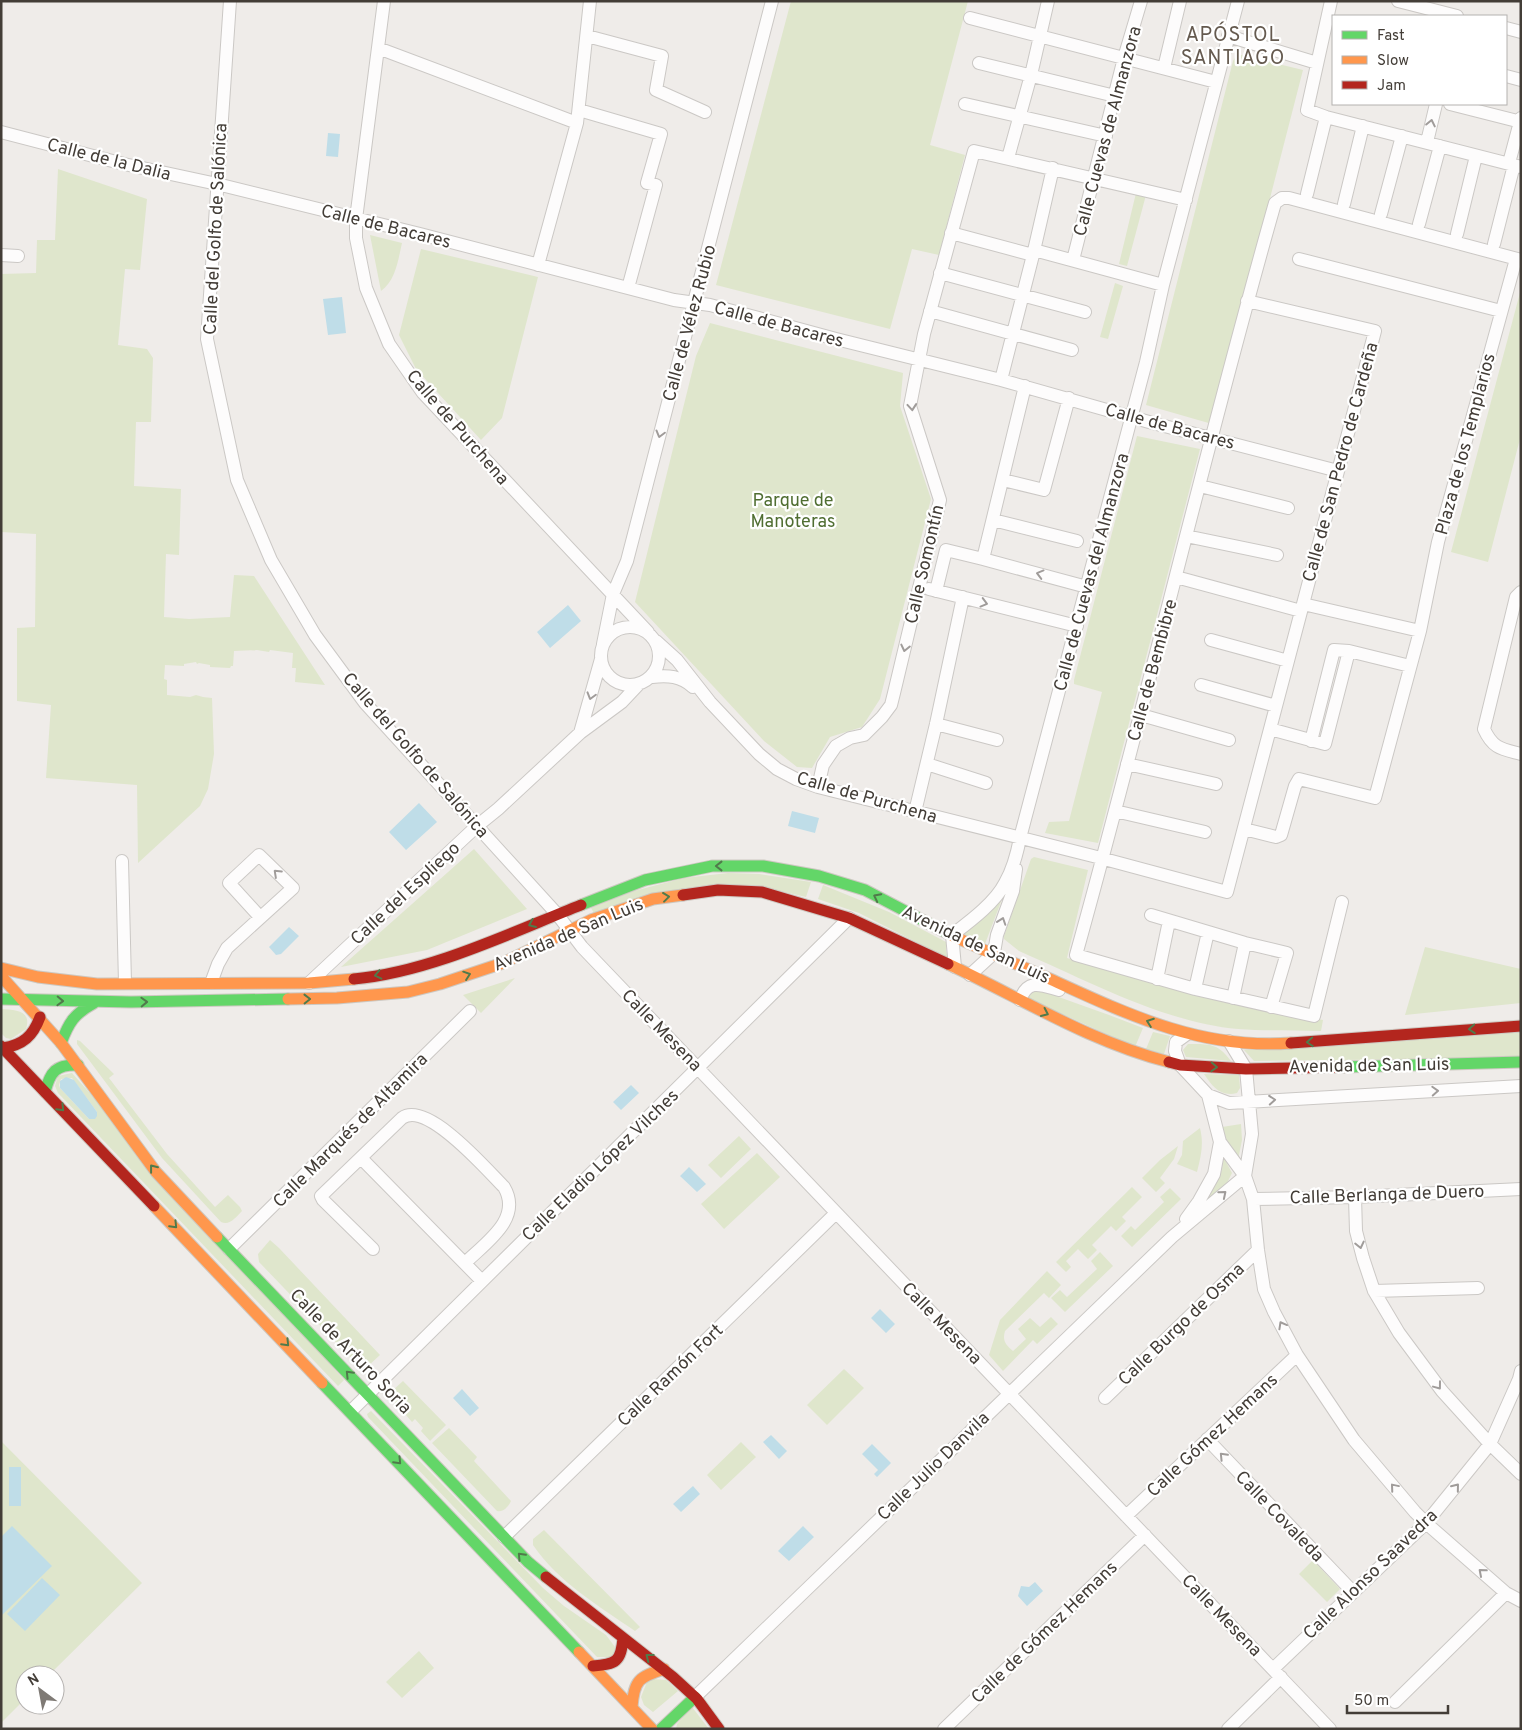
<svg xmlns="http://www.w3.org/2000/svg" width="1522" height="1730" font-family="Overpass,sans-serif">
<rect width="100%" height="100%" fill="#efece9"/>
<path fill="#dfe6cc" fill-rule="evenodd" d="M791 1H968L930 145 965 155 939 255 912 249 890 329 716 285Z
M1237 54 1303 70 1212 424 1146 405 1233 61Z
M58 169 147 199 140 270 125 269 118 345 147 349 153 358 151 422H136L134 486 181 489 179 555 166 554 164 617 189 619 230 617 234 575 254 576 325 685 295 682 296 668H292L293 653 270 650 269 652 257 650 234 651 233 666H231L230 668 210 667V665L199 663 197 664 196 662 184 664V666L165 665 164 679 167 680V695L190 697 196 695 203 697 212 698 214 754 208 789 200 806 138 863 137 785 46 778 51 705 17 701V628L35 627 36 534 1 532V274L36 273 37 240H55Z
M1136 193 1146 195 1127 266 1119 264Z
M370 235 402 243C398 260 396 280 381 291Z
M421 249 538 277 502 418 481 440 416 369 399 335Z
M1115 283 1123 286 1108 339 1100 337Z
M1521 289V435L1488 562 1451 552Z
M710 323 903 373 900 406 931 499 880 699 862 727 830 737 812 768 797 767 764 741 635 602 696 356Z
M1137 436 1200 449 1098 843 1045 833 1049 822 1069 821 1102 692 1074 684V680Z
M474 849 527 909 427 950 341 967Z
M1034 857 1088 870 1067 958 1192 994 1323 1020 1321 1031C1294 1030 1265 1031 1238 1029 1165 1023 1086 980 1019 951L1004 939V936L1031 859Z
M728 873 759 874 811 882 806 897 755 885 594 913 591 908 634 891 684 878Z
M823 885 889 912 946 942V951L948 958 859 913 818 899Z
M1004 894 985 944 964 934 968 929Z
M1425 947 1521 969V1003L1405 1015Z
M515 978 481 1013 463 995Z
M1029 990 1042 991 1109 1015 1143 1028 1135 1047 1027 998Z
M1 1009C15 1010 32 1010 26 1029L11 1039 6 1038 1 1033Z
M1521 1031V1058L1254 1061 1244 1050Z
M1153 1032 1170 1036 1164 1054 1146 1049Z
M77 1040 80 1041 114 1074 109 1078 167 1154 215 1207 228 1195 240 1207 242 1211C236 1217 230 1226 221 1222L162 1158 77 1044Z
M1188 1044C1209 1044 1218 1043 1231 1061L1186 1057 1183 1050Z
M72 1073 344 1380 338 1386 58 1093 55 1086 58 1076ZM72 1078 97 1112 89 1119 60 1088 59 1085 61 1079Z
M1204 1074 1239 1075 1240 1088 1237 1093C1220 1097 1213 1087 1204 1074Z
M1241 1124 1242 1140 1238 1160 1226 1143 1222 1127Z
M1200 1128C1204 1144 1201 1156 1197 1172L1177 1164 1182 1155 1183 1141Z
M739 1136 751 1149 721 1178 708 1165Z
M1178 1146 1174 1159 1160 1178 1165 1183 1156 1192 1142 1178 1160 1160Z
M757 1153 780 1177 724 1229 701 1204Z
M1223 1156 1232 1173 1227 1183 1203 1208 1222 1170Z
M1132 1187 1142 1197 1122 1217 1126 1221 1116 1231 1111 1226 1092 1245 1097 1250 1088 1259 1078 1249 1066 1261 1071 1267 1066 1272 1056 1262Z
M1170 1188 1181 1199 1132 1247 1121 1236 1131 1226 1135 1230 1164 1202 1160 1197Z
M270 1240 279 1248 380 1355 367 1367 357 1364 259 1262 258 1254Z
M1100 1252 1113 1266 1065 1312 1051 1298 1060 1290 1067 1297 1097 1269 1091 1261Z
M1047 1271 1061 1285 1049 1298 1044 1293 1005 1331C1002 1341 1006 1345 1013 1351L1026 1339 1018 1329 1030 1318 1040 1327 1051 1317 1058 1324 1037 1344 1033 1340 1003 1371 989 1355 1000 1320Z
M844 1369 864 1388 827 1425 807 1405Z
M403 1381 446 1425 430 1441 421 1431 423 1428 415 1419 412 1422 392 1399 393 1390Z
M371 1411 543 1588 564 1606 606 1635 615 1647 614 1657H597L368 1417 367 1414Z
M449 1428 477 1457 474 1461 511 1501C509 1506 503 1513 497 1511L432 1443Z
M1 1441 142 1583 49 1675H25V1699L1 1723Z
M741 1442 756 1457 721 1490 707 1475Z
M544 1530 640 1627 635 1631C599 1606 558 1582 533 1545V1539Z
M1313 1560 1340 1589 1327 1602 1299 1574Z
M419 1651 434 1668 402 1698 386 1682Z
M652 1679 666 1680 678 1691 653 1712 644 1705 641 1697 647 1682Z
M692 1707 709 1729H676L677 1724Z"/>
<path fill="#bfdde8" d="M328 133 340 134 338 157 326 156Z
M342 297 346 333 328 335 323 299Z
M568 605 581 621 550 648 537 632Z
M419 803 437 822 406 850 389 832Z
M792 811 819 818 815 833 788 826Z
M289 927 299 936 281 954 276 955 269 947Z
M66 1077 74 1080 97 1112V1116L95 1119H89L60 1088V1081Z
M631 1085 639 1093 621 1110 613 1102Z
M689 1167 706 1184 697 1192 680 1176Z
M880 1309 895 1324 886 1333 871 1318Z
M462 1389 479 1408 470 1416 453 1398Z
M771 1435 787 1451 779 1459 763 1442Z
M872 1444 891 1463 877 1477 874 1474 878 1470 862 1454Z
M9 1467H21V1506H9Z
M693 1486 700 1494 681 1512 673 1504Z
M12 1526 52 1566 1 1616V1537Z
M803 1526 814 1537 789 1561 778 1551Z
M42 1578 60 1595 25 1631 7 1614Z
M1035 1582 1043 1591 1027 1606 1018 1596 1021 1586 1029 1587Z"/>
<g fill="none" stroke-linecap="round" stroke-linejoin="round">
<defs>
<path id="street" d="M230 1 207 339 237 480 271 560 315 635 365 703 557 914 582 947 1330 1729
M384 1 356 219V238L366 288 389 344 416 383 423 393 648 632
M1331 1 1307 110 1326 117 1521 167
M1398 1 1457 16
M970 18 1216 82
M1506 28 1521 32
M587 36 662 56 656 90 705 112
M1228 36 1317 63
M378 48 577 123
M979 63 1115 96
M1164 68 1180 1
M1506 76 1521 80
M965 104 1106 136
M1450 104 1521 122
M579 110 661 134 647 183 656 185 628 288
M1 132 124 164 217 184 420 234 674 300 710 305 836 339 1001 380 1149 422 1338 471
M1427 142 1436 104
M1008 158 1031 75 1048 1
M1509 163 1521 118
M1307 194 1326 117
M1344 204 1363 126
M1381 214 1402 136
M1419 224 1440 146
M951 233 1033 255
M1457 234 1476 156
M1494 244 1514 165
M1034 250 1163 285
M1 255 18 256
M1299 259 1501 311
M1073 260 1124 58 1141 1
M538 265 577 123 590 1
M940 273 1085 312
M930 311 1072 350
M1001 380 1033 255 1053 168
M1003 480 1044 490 1069 398
M1200 486 1288 508
M993 520 1077 541
M1186 536 1277 555
M983 559 1087 587
M1176 577 1301 611
M929 589 1077 626
M936 591 946 550 983 559 1025 386
M1521 592 1516 597 1484 729C1493 749 1502 749 1521 754
M1303 604 1420 631
M601 656a29 29 0 1 1 58 0a29 29 0 1 1-58 0Z
M1211 640 1288 661
M656 641 677 660 710 702 759 754 777 769 796 779 818 787 1093 856 1227 892 1375 331 1247 301
M603 644 613 594 627 561 772 1
M652 677C668 675 681 676 693 687
M1201 685 1276 706
M1141 715 1229 740
M936 724 997 740
M1270 729 1325 744 1349 651 1410 666
M580 733 601 659
M1311 741 1334 650 1349 651
M927 764 986 783
M1127 764 1216 784
M818 787 823 765 836 746 850 738 864 735 882 717 891 705 894 693 940 500 910 406 924 334 974 151 1186 200
M1115 811 1205 832
M915 812 936 724 963 597
M1244 829 1276 837 1281 835 1295 786 1299 779 1375 798 1420 631 1438 542 1516 259
M122 861 125 983
M1342 902 1314 1016 1195 989 1076 955C1146 705 1204 452 1275 203L1282 198H1289L1521 260
M1151 915 1245 943 1287 953 1271 1007
M955 967 952 935C969 922 995 903 1005 883 1013 869 1017 854 1020 838L1146 362 1163 285 1238 1
M970 975 994 953 997 935 1013 891 1016 869
M1157 979 1169 921
M211 983 218 964 227 948 293 888 259 855 229 883 260 917
M309 983 477 826 498 809 580 733 622 702 638 685
M1195 989 1208 932
M1233 998 1245 943
M1020 1000C1028 978 1041 985 1059 990
M1208 1095 1229 1103 1521 1086
M1220 1142 1245 1176 1253 1199 1258 1250 1264 1289 1274 1312 1297 1355 1354 1440 1415 1512 1426 1523 1506 1593 1521 1601
M361 1158 482 1281
M1355 1197 1356 1231 1363 1258 1374 1291 1399 1333 1442 1391 1490 1444 1521 1474
M1253 1199 1355 1197 1521 1189
M1186 1219 1199 1201 1214 1174 1220 1142 1208 1095 1180 1065 1175 1051 1176 1042 1187 1034
M229 1249 470 1011
M373 1249 323 1200 321 1196 402 1118C427 1100 487 1170 504 1187 523 1219 485 1243 465 1263
M1374 1291 1478 1288
M1105 1398 1258 1250
M351 1411 849 918
M1207 1439 1353 1592
M1126 1516 1297 1355
M504 1537 836 1213
M1273 1669 1426 1523 1490 1444 1519 1379 1521 1371
M695 1697 1172 1237 1245 1176 1252 1134 1246 1069 1229 1041
M1395 1702 1506 1593
M944 1729 1145 1535
M1228 1729 1281 1677"/>
<path id="fast" d="M581 905 645 880 712 866H763L819 876 865 890 949 934
M1 999 131 1002 288 999
M61 1043C69 1022 74 1014 94 1003
M1344 1067 1521 1062
M45 1092C50 1072 56 1064 78 1065
M217 1237 528 1562 546 1577
M322 1383 579 1652
M661 1729 695 1697"/>
<path id="slow" d="M949 934C982 950 1017 964 1050 979 1129 1015 1202 1050 1291 1043
M948 964C1021 998 1090 1042 1169 1062
M1 968 38 977 97 984 309 983 354 979
M1 976 61 1043 156 1172 217 1237
M288 999 337 998 408 992 440 984 503 963 591 920 653 899 683 895
M154 1206 322 1383
M579 1652 652 1729
M632 1707C634 1680 639 1677 664 1669"/>
<path id="jam" d="M683 895 718 890 762 892 849 918 948 964
M354 979C430 972 510 933 581 905
M1291 1043 1521 1026
M1 1046 154 1206
M3 1048C23 1045 33 1036 40 1017
M1169 1062 1180 1065 1246 1069 1344 1067
M546 1577 673 1677 697 1699 719 1729
M593 1666C616 1664 621 1662 623 1638"/>
</defs>
<use href="#street" stroke="#cbc8c5" stroke-width="14"/>
<use href="#fast" stroke="#cdc8c1" stroke-width="13"/>
<use href="#slow" stroke="#cdc8c1" stroke-width="13"/>
<use href="#jam" stroke="#cdc8c1" stroke-width="13"/>
<use href="#street" stroke="#fdfcfc" stroke-width="12"/>
<use href="#fast" stroke="#63d668" stroke-width="11"/>
<use href="#slow" stroke="#ff974d" stroke-width="11"/>
<use href="#jam" stroke="#b3261e" stroke-width="11"/>
</g>
<defs><path id="oneway-chevron" d="M-2-3.5L2.5 0L-2 3.5" fill="none" stroke-width="1.6" stroke-linecap="round" stroke-linejoin="round" transform="scale(1.25)"/></defs>
<g stroke="#a09c9a">
<use href="#oneway-chevron" transform="translate(1431 123) rotate(-78)"/>
<use href="#oneway-chevron" transform="translate(912 407) rotate(85)"/>
<use href="#oneway-chevron" transform="translate(660 434) rotate(105)"/>
<use href="#oneway-chevron" transform="translate(1040 574) rotate(-165)"/>
<use href="#oneway-chevron" transform="translate(984 603) rotate(15)"/>
<use href="#oneway-chevron" transform="translate(905 648) rotate(103)"/>
<use href="#oneway-chevron" transform="translate(591 696) rotate(106)"/>
<use href="#oneway-chevron" transform="translate(277 873) rotate(-137)"/>
<use href="#oneway-chevron" transform="translate(1002 921) rotate(-71)"/>
<use href="#oneway-chevron" transform="translate(1435 1091) rotate(-3)"/>
<use href="#oneway-chevron" transform="translate(1272 1100) rotate(-4)"/>
<use href="#oneway-chevron" transform="translate(1223 1194) rotate(-40)"/>
<use href="#oneway-chevron" transform="translate(1360 1245) rotate(77)"/>
<use href="#oneway-chevron" transform="translate(1282 1325) rotate(-119)"/>
<use href="#oneway-chevron" transform="translate(1438 1386) rotate(53)"/>
<use href="#oneway-chevron" transform="translate(1223 1456) rotate(-134)"/>
<use href="#oneway-chevron" transform="translate(1394 1487) rotate(-130)"/>
<use href="#oneway-chevron" transform="translate(1456 1487) rotate(-51)"/>
<use href="#oneway-chevron" transform="translate(1482 1572) rotate(-139)"/>
</g>
<g stroke="#507a4b">
<use href="#oneway-chevron" transform="translate(719 866) rotate(180)"/>
<use href="#oneway-chevron" transform="translate(666 897) rotate(-7)"/>
<use href="#oneway-chevron" transform="translate(877 897) rotate(-153)"/>
<use href="#oneway-chevron" transform="translate(532 924) rotate(157)"/>
<use href="#oneway-chevron" transform="translate(378 975) rotate(167)"/>
<use href="#oneway-chevron" transform="translate(467 975) rotate(-19)"/>
<use href="#oneway-chevron" transform="translate(307 999) rotate(-1)"/>
<use href="#oneway-chevron" transform="translate(60 1001) rotate(2)"/>
<use href="#oneway-chevron" transform="translate(144 1002) rotate(-2)"/>
<use href="#oneway-chevron" transform="translate(1045 1013) rotate(25)"/>
<use href="#oneway-chevron" transform="translate(1150 1022) rotate(-160)"/>
<use href="#oneway-chevron" transform="translate(1472 1029) rotate(176)"/>
<use href="#oneway-chevron" transform="translate(1310 1042) rotate(176)"/>
<use href="#oneway-chevron" transform="translate(1214 1067) rotate(3)"/>
<use href="#oneway-chevron" transform="translate(61 1108) rotate(46)"/>
<use href="#oneway-chevron" transform="translate(153 1168) rotate(-128)"/>
<use href="#oneway-chevron" transform="translate(174 1225) rotate(46)"/>
<use href="#oneway-chevron" transform="translate(286 1343) rotate(46)"/>
<use href="#oneway-chevron" transform="translate(349 1374) rotate(-134)"/>
<use href="#oneway-chevron" transform="translate(398 1461) rotate(46)"/>
<use href="#oneway-chevron" transform="translate(521 1556) rotate(-133)"/>
<use href="#oneway-chevron" transform="translate(649 1657) rotate(-142)"/>
</g>
<g text-anchor="middle" stroke-width="4.5" stroke-linejoin="round" paint-order="stroke">
<g font-size="18" fill="#433d37" stroke="#fff">
<text transform="translate(1107 131) rotate(-75)" y="6">Calle Cuevas de Almanzora</text>
<text transform="translate(109 159) rotate(14)" y="6">Calle de la Dalia</text>
<text transform="translate(386 226) rotate(14)" y="6">Calle de Bacares</text>
<text transform="translate(215 229) rotate(-87)" y="6">Calle del Golfo de Salónica</text>
<text transform="translate(689 323) rotate(-75)" y="6">Calle de Vélez Rubio</text>
<text transform="translate(779 324) rotate(15)" y="6">Calle de Bacares</text>
<text transform="translate(1170 426) rotate(15)" y="6">Calle de Bacares</text>
<text transform="translate(458 427) rotate(49)" y="6">Calle de Purchena</text>
<text transform="translate(1465 444) rotate(-75)" y="6">Plaza de los Templarios</text>
<text transform="translate(1340 462) rotate(-75)" y="6">Calle de San Pedro de Cardeña</text>
<text transform="translate(924 564) rotate(-77)" y="6">Calle Somontín</text>
<text transform="translate(1091 572) rotate(-75)" y="6">Calle de Cuevas del Almanzora</text>
<text transform="translate(1152 670) rotate(-75)" y="6">Calle de Bembibre</text>
<text transform="translate(416 755) rotate(49)" y="6">Calle del Golfo de Salónica</text>
<text transform="translate(867 797) rotate(16)" y="6">Calle de Purchena</text>
<text transform="translate(405 893) rotate(-43)" y="6">Calle del Espliego</text>
<text transform="translate(568 934) rotate(-23)" y="6">Avenida de San Luis</text>
<text transform="translate(976 944) rotate(25)" y="6">Avenida de San Luis</text>
<text transform="translate(662 1030) rotate(46)" y="6">Calle Mesena</text>
<text transform="translate(1369 1065) rotate(-1)" y="6">Avenida de San Luis</text>
<text transform="translate(350 1130) rotate(-45)" y="6">Calle Marqués de Altamira</text>
<text transform="translate(600 1165) rotate(-44)" y="6">Calle Eladio López Vilches</text>
<text transform="translate(1387 1194) rotate(-2)" y="6">Calle Berlanga de Duero</text>
<text transform="translate(942 1323) rotate(46)" y="6">Calle Mesena</text>
<text transform="translate(1181 1324) rotate(-44)" y="6">Calle Burgo de Osma</text>
<text transform="translate(351 1351) rotate(46)" y="6">Calle de Arturo Soria</text>
<text transform="translate(670 1375) rotate(-44)" y="6">Calle Ramón Fort</text>
<text transform="translate(1212 1435) rotate(-43)" y="6">Calle Gómez Hemans</text>
<text transform="translate(933 1466) rotate(-44)" y="6">Calle Julio Danvila</text>
<text transform="translate(1280 1516) rotate(46)" y="6">Calle Covaleda</text>
<text transform="translate(1370 1574) rotate(-44)" y="6">Calle Alonso Saavedra</text>
<text transform="translate(1222 1615) rotate(46)" y="6">Calle Mesena</text>
<text transform="translate(1044 1632) rotate(-44)" y="6">Calle de Gómez Hemans</text>
</g>
<g font-size="18" fill="#506e32" stroke="#fff">
<text x="793" y="506">Parque de<tspan x="793" dy="21">Manoteras</tspan></text>
</g>
<g font-size="20" letter-spacing="1" fill="#655a4f" stroke="#fff">
<text x="1233" y="41">APÓSTOL<tspan x="1233" dy="23">SANTIAGO</tspan></text>
</g>
</g>
<rect width="1522" height="1730" fill="none" stroke="#433d37" stroke-width="5"/>
<rect x="1332" y="15" width="175" height="90" fill="#ffffff" stroke="#b4b1af"/>
<rect x="1342" y="31" width="25" height="8" fill="#63d668" stroke="#b4b1af"/>
<text x="1377" y="40" font-size="15" fill="#433d37">Fast</text>
<rect x="1342" y="56" width="25" height="8" fill="#ff974d" stroke="#b4b1af"/>
<text x="1377" y="65" font-size="15" fill="#433d37">Slow</text>
<rect x="1342" y="81" width="25" height="8" fill="#b3261e" stroke="#b4b1af"/>
<text x="1377" y="90" font-size="15" fill="#433d37">Jam</text>
<g transform="translate(40 1690) rotate(328)"><circle r="24" fill="#ffffff" stroke="#b4b1af"/>
<path d="M0-4L9 19L0 12L-9 19Z" fill="#7f7a75"/>
<text y="-8" font-size="14" font-weight="bold" text-anchor="middle" fill="#433d37">N</text>
</g>
<path d="M1347 1705v8h101v-8" fill="none" stroke="#433d37" stroke-width="2.5"/>
<text x="1354" y="1705" font-size="15" fill="#433d37" stroke="#ffffff" stroke-width="4" paint-order="stroke">50 m</text>
</svg>
